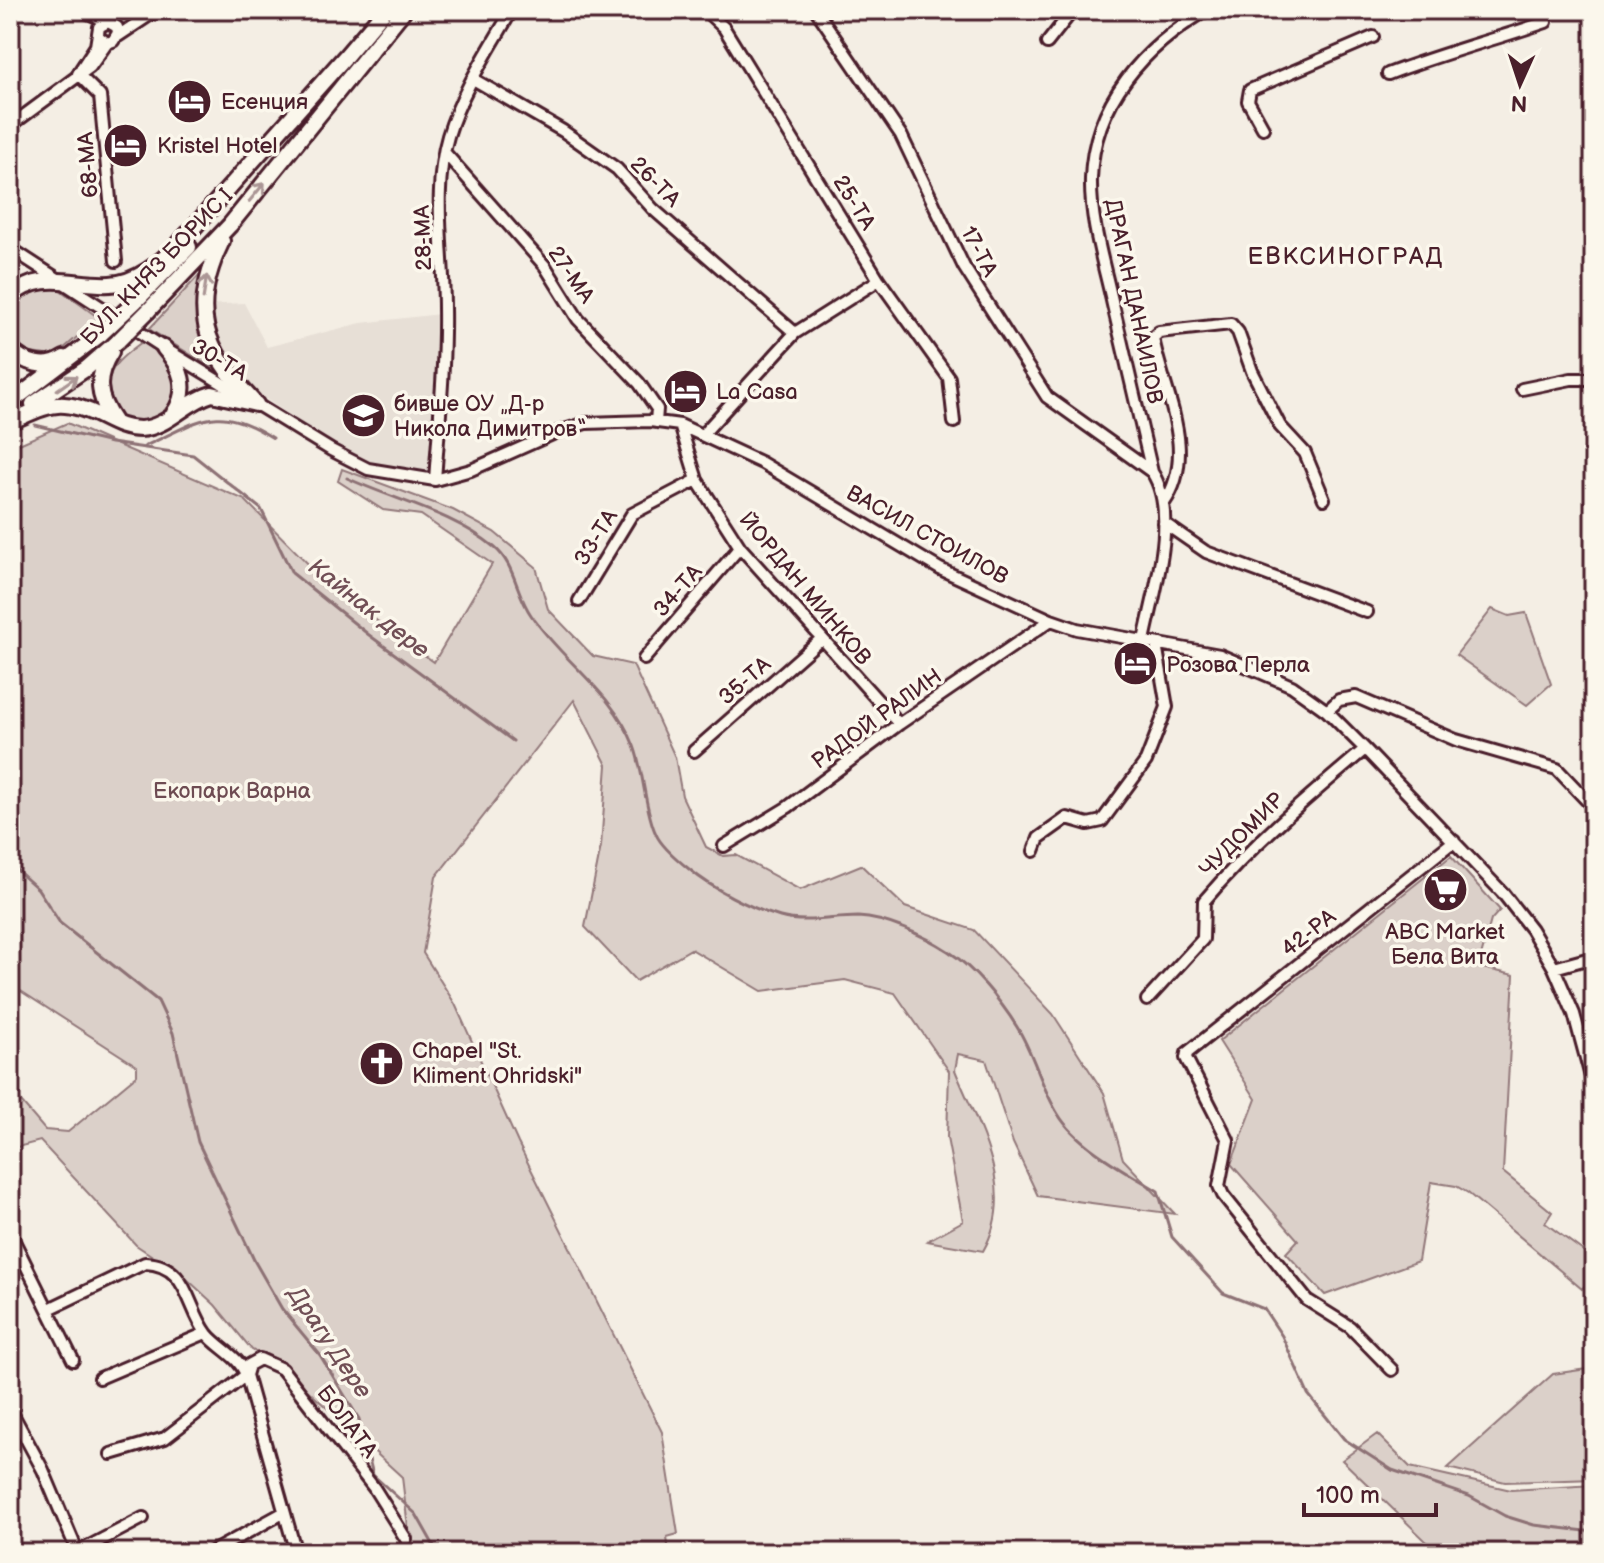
<svg xmlns="http://www.w3.org/2000/svg" width="1604" height="1563" font-family="'Balsamiq Sans',sans-serif">
<rect width="100%" height="100%" fill="#f4eee4"/>
<filter id="ink" filterUnits="userSpaceOnUse"><feTurbulence type="fractalNoise" baseFrequency=".0125" numOctaves="2"/><feDisplacementMap in="SourceGraphic" scale="16" xChannelSelector="R" yChannelSelector="G"/><feConvolveMatrix kernelMatrix="1 2 1 2 8 2 1 2 1" color-interpolation-filters="sRGB"/></filter>
<g filter="url(#ink)">
<path fill="#e7dfd6" d="M244 303 267 347 361 323 440 314 432 476 370 463 331 443 251 389 223 358 206 305Z"/>
<path fill="#dbd0c9" stroke="#92787a" stroke-width="2" d="M202 272 206 345 219 372 149 329Z
M29 287H56L99 318 55 356 21 352 10 340V305Z
M142 342 166 356 178 381C171 421 132 440 106 401 106 369 117 360 142 342Z
M67 423 245 500 333 589 434 662 492 564 421 515 383 510 338 481 342 469 453 510 494 532 536 567 548 609 593 656 633 665 675 757 682 796 706 847 723 856 736 855 800 890 861 865 905 907 974 930 1053 1014 1104 1093 1123 1159 1175 1214 1038 1196 1013 1143 986 1060 958 1054 955 1070C979 1129 1018 1190 983 1251L927 1241 963 1221 947 1138 949 1071 895 993 845 980 762 991 691 949 636 981 585 927 601 846 607 765 574 700 436 877 423 953 455 1004 518 1143 662 1432 678 1534 667 1537 669 1553H411L402 1477 278 1363 252 1350 215 1305 187 1279 136 1245 40 1141 10 1149V1089L45 1130 68 1132 137 1075V1066L19 990 10 995V448Z
M1492 609 1509 616 1526 613 1551 684 1527 705 1456 655Z
M1451 856 1500 910 1491 920 1478 967 1514 975 1503 1172 1552 1212 1545 1223 1594 1259V1275L1582 1289 1468 1193 1456 1186 1431 1182 1418 1261 1325 1295 1286 1253 1298 1240 1231 1164 1256 1099 1219 1041Z
M1594 1368V1479L1505 1482 1448 1468 1553 1374Z
M1377 1434 1410 1467 1511 1490 1594 1485V1553H1432L1426 1541 1342 1460Z"/>
<g fill="none" stroke-linecap="round" stroke-linejoin="round">
<path stroke="#8d7174" stroke-width="3" d="M35 425 111 443 193 455 261 509 292 573 369 635 513 741
M145 446C201 421 215 401 273 438
M347 478C396 501 451 512 494 547 515 564 516 594 531 615 563 662 613 692 634 746 644 772 645 812 656 834 661 846 679 861 689 869 713 889 750 908 780 917 805 924 832 917 858 917 886 918 925 936 948 951 973 967 1001 1001 1017 1027 1034 1054 1041 1087 1058 1114 1077 1146 1127 1172 1158 1191L1172 1237 1223 1293 1264 1309 1282 1336 1308 1394 1344 1439 1392 1470 1469 1496 1505 1516 1534 1525 1594 1532
M10 864 38 889 60 923 158 1001 173 1033 198 1142 255 1262 282 1309 320 1355 359 1419 373 1475 416 1514 438 1553"/>
<defs>
<path id="minor" d="M82 10 108 22
M705 10 724 28 879 280 949 378 954 422
M816 10 901 135 964 267 1047 397 1152 472
M118 36 157 10
M1047 43 1073 10
M79 72 96 46 99 27 108 22 117 27 118 33 113 41 107 43 99 37
M78 74 100 96 116 261
M1388 74C1440 54 1493 40 1546 22
M473 79 563 131 617 169 653 209 795 333
M10 126 90 67 107 43
M1263 128 1248 101 1250 90 1373 37
M445 153 545 266 578 319 639 383 657 409 656 422
M10 248 164 348 331 450 368 469 435 480 471 470 555 433 586 423 650 421 680 425 762 463 940 569 1051 620 1077 629 1220 655 1292 686 1327 711 1365 749 1502 892 1531 929 1554 968 1574 1014 1594 1088
M1522 389 1571 379H1594
M680 425 697 480 740 547 899 724
M704 433 795 333 879 280
M435 480C439 423 445 365 444 308 444 253 432 190 448 136 461 92 489 50 512 10
M1164 503C1199 452 1163 392 1153 338L1159 332 1231 324 1238 332 1252 371 1280 426 1305 453 1324 499
M1164 523 1206 552 1367 612
M579 601 632 514 697 480
M1144 641C1153 594 1180 515 1152 472 1139 416 1126 361 1113 305 1104 264 1090 221 1091 179 1093 102 1145 46 1207 10
M644 659 740 547
M1327 711 1339 700 1356 697 1456 740 1557 769 1594 808
M694 751 821 639
M724 846 788 807 899 724 1051 620
M1034 851 1039 838 1067 818 1088 824 1102 821 1146 761 1167 707 1156 644
M1554 968 1594 957
M1147 1000 1203 939 1204 901C1252 844 1308 797 1365 749
M10 1233 73 1360
M49 1309 145 1263C189 1265 186 1306 207 1334 218 1348 240 1357 246 1375
M1392 1370 1350 1327 1307 1300 1223 1195 1219 1186 1228 1140 1186 1058 1187 1053 1454 841
M246 1375 249 1365 260 1359 282 1369 374 1488 406 1539
M100 1378 206 1333
M10 1409 43 1470 78 1553
M111 1454 165 1438 246 1375 296 1553
M78 1552 143 1518
M210 1553 283 1513"/>
<path id="highway" d="M339 64 385 10
M222 241C189 309 203 349 253 401
M10 297C41 269 74 286 110 284 137 283 161 262 179 244L345 57
M136 301 189 247
M148 311 230 225 404 10
M164 348C181 367 190 389 174 413
M10 349C25 364 46 370 64 358
M111 352C95 377 97 397 114 421
M10 379V382
M10 403 101 334
M33 404 87 368 119 340
M10 422C51 403 62 397 104 418 116 424 126 429 140 429 167 428 186 401 212 394L256 404"/>
</defs>
<use href="#minor" stroke="#4a1f2b" stroke-width="16"/>
<use href="#highway" stroke="#4a1f2b" stroke-width="20"/>
<use href="#minor" stroke="#fbf7ec" stroke-width="10"/>
<use href="#highway" stroke="#fbf7ec" stroke-width="14"/>
<defs>
<path id="highway-bridge" d="M101 334 136 301
M119 340 148 311"/>
</defs>
<use href="#highway-bridge" stroke="#4a1f2b" stroke-width="20" stroke-linecap="butt"/>
<use href="#highway-bridge" stroke="#fbf7ec" stroke-width="14"/>
</g>
<defs><path id="oneway-shaft" d="M-6 0H5M1.5-3L5.5 0L1.5 3" fill="none" stroke-width="1.6" stroke-linecap="round" stroke-linejoin="round" transform="scale(2)"/></defs>
<g stroke="#ab9695">
<use href="#oneway-shaft" transform="translate(257 192) rotate(-50)"/>
<use href="#oneway-shaft" transform="translate(205 287) rotate(-81)"/>
<use href="#oneway-shaft" transform="translate(67 383) rotate(-35)"/>
</g>
</g>
<defs>
<symbol id="hotel-disc" viewBox="-11 -11 22 22"><circle r="9.5" fill="#4a1f2b" stroke="#fbf7ec"/><path d="M-6-4.5h1.5V1H6V5H4.5V3h-9V5H-6ZM-4 0a1.8 1.8 0 1 1 3.6 0ZM.5 0V-2.5h3Q6-2.5 6 0Z" fill="#fff"/></symbol>
<symbol id="school-disc" viewBox="-11 -11 22 22"><circle r="9.5" fill="#4a1f2b" stroke="#fbf7ec"/><path d="M0-5L7-2L0 1L-7-2ZM-4 1L0 2.5L4 1V4Q0 6-4 4Z" fill="#fff"/></symbol>
<symbol id="supermarket-disc" viewBox="-11 -11 22 22"><circle r="9.5" fill="#4a1f2b" stroke="#fbf7ec"/><path d="M-6-5.5h2.5l.6 2H6L4.5 2H-2.5L-4.4-4H-6ZM-1.5 3.2a1.3 1.3 0 1 0 .1 0ZM3 3.2a1.3 1.3 0 1 0 .1 0Z" fill="#fff"/></symbol>
<symbol id="church-disc" viewBox="-11 -11 22 22"><circle r="9.5" fill="#4a1f2b" stroke="#fbf7ec"/><path d="M-1.2-6h2.4v3.5h3.3v2.4h-3.3V6h-2.4V-.1h-3.3v-2.4h3.3Z" fill="#fff"/></symbol>
</defs>
<g fill-rule="evenodd">
<use href="#hotel-disc" x="164" y="76" width="51" height="51"/>
<use href="#hotel-disc" x="100" y="120" width="51" height="51"/>
<use href="#hotel-disc" x="660" y="366" width="51" height="51"/>
<use href="#school-disc" x="338" y="390" width="51" height="51"/>
<use href="#hotel-disc" x="1110" y="638" width="51" height="51"/>
<use href="#supermarket-disc" x="1420" y="864" width="51" height="51"/>
<use href="#church-disc" x="356" y="1038" width="51" height="51"/>
</g>
<g text-anchor="middle" stroke-width="7" stroke-linejoin="round" paint-order="stroke">
<g font-size="22" fill="#4a1f2b" stroke="#fbf7ec" text-anchor="start">
<text x="221" y="109">Есенция</text>
<text x="157" y="153">Kristel Hotel</text>
<text x="716" y="399">La Casa</text>
<text x="394" y="411">бивше ОУ „Д-р<tspan x="394" dy="25">Никола Димитров“</tspan></text>
<text x="1166" y="672">Розова Перла</text>
<text x="1445" y="939" text-anchor="middle">ABC Market<tspan x="1445" dy="25">Бела Вита</tspan></text>
<text x="412" y="1058">Chapel "St.<tspan x="412" dy="25">Kliment Ohridski"</tspan></text>
</g>
<g font-size="22" fill="#4a1f2b" stroke="#fbf7ec">
<text transform="translate(87 165) rotate(-95)" y="8">68-МА</text>
<text transform="translate(656 181) rotate(45)" y="8">26-ТА</text>
<text transform="translate(855 202) rotate(58)" y="8">25-ТА</text>
<text transform="translate(422 238) rotate(-92)" y="8">28-МА</text>
<text transform="translate(980 251) rotate(62)" y="8">17-ТА</text>
<text transform="translate(156 266) rotate(-46)" y="8">БУЛ. КНЯЗ БОРИС I</text>
<text transform="translate(572 274) rotate(55)" y="8">27-МА</text>
<text transform="translate(1135 301) rotate(78)" y="8">ДРАГАН ДАНАИЛОВ</text>
<text transform="translate(220 359) rotate(31)" y="8">30-ТА</text>
<text transform="translate(928 534) rotate(29)" y="8">ВАСИЛ СТОИЛОВ</text>
<text transform="translate(595 537) rotate(-58)" y="8">33-ТА</text>
<text transform="translate(806 588) rotate(50)" y="8">ЙОРДАН МИНКОВ</text>
<text transform="translate(677 590) rotate(-49)" y="8">34-ТА</text>
<text transform="translate(744 680) rotate(-41)" y="8">35-ТА</text>
<text transform="translate(876 718) rotate(-36)" y="8">РАДОЙ РАЛИН</text>
<text transform="translate(1241 834) rotate(-45)" y="8">ЧУДОМИР</text>
<text transform="translate(1308 932) rotate(-38)" y="8">42-РА</text>
<text transform="translate(348 1421) rotate(53)" y="8">БОЛАТА</text>
</g>
<g font-size="22" fill="#6e4b52" stroke="#fbf7ec">
<text x="232" y="798">Екопарк Варна</text>
</g>
<g font-size="24" letter-spacing="2" fill="#4a1f2b" stroke="#fbf7ec">
<text x="1346" y="264">ЕВКСИНОГРАД</text>
</g>
<g font-size="24" font-style="italic" fill="#714f56" stroke="#fbf7ec">
<text transform="translate(369 608) rotate(38)" y="8">Кайнак дере</text>
<text transform="translate(330 1342) rotate(56)" y="8">Драгу Дере</text>
</g>
</g>
<rect width="1604" height="1563" fill="none" stroke="#fbf7ec" stroke-width="40"/>
<rect x="20" y="20" width="1564" height="1523" fill="none" stroke="#4a1f2b" stroke-width="3" filter="url(#ink)"/>
<g transform="translate(1520 84) rotate(183)" stroke="#fbf7ec" stroke-width="6" paint-order="stroke">
<path d="M0-6L14 30L0 20L-14 30Z" fill="#4a1f2b"/>
<text y="-12" font-size="22" font-weight="bold" text-anchor="middle" fill="#4a1f2b">N</text>
</g>
<path d="M1304 1503v12h132v-12" fill="none" stroke="#4a1f2b" stroke-width="4"/>
<text x="1316" y="1503" font-size="24" fill="#4a1f2b" stroke="#fbf7ec" stroke-width="6" paint-order="stroke">100 m</text>
</svg>
